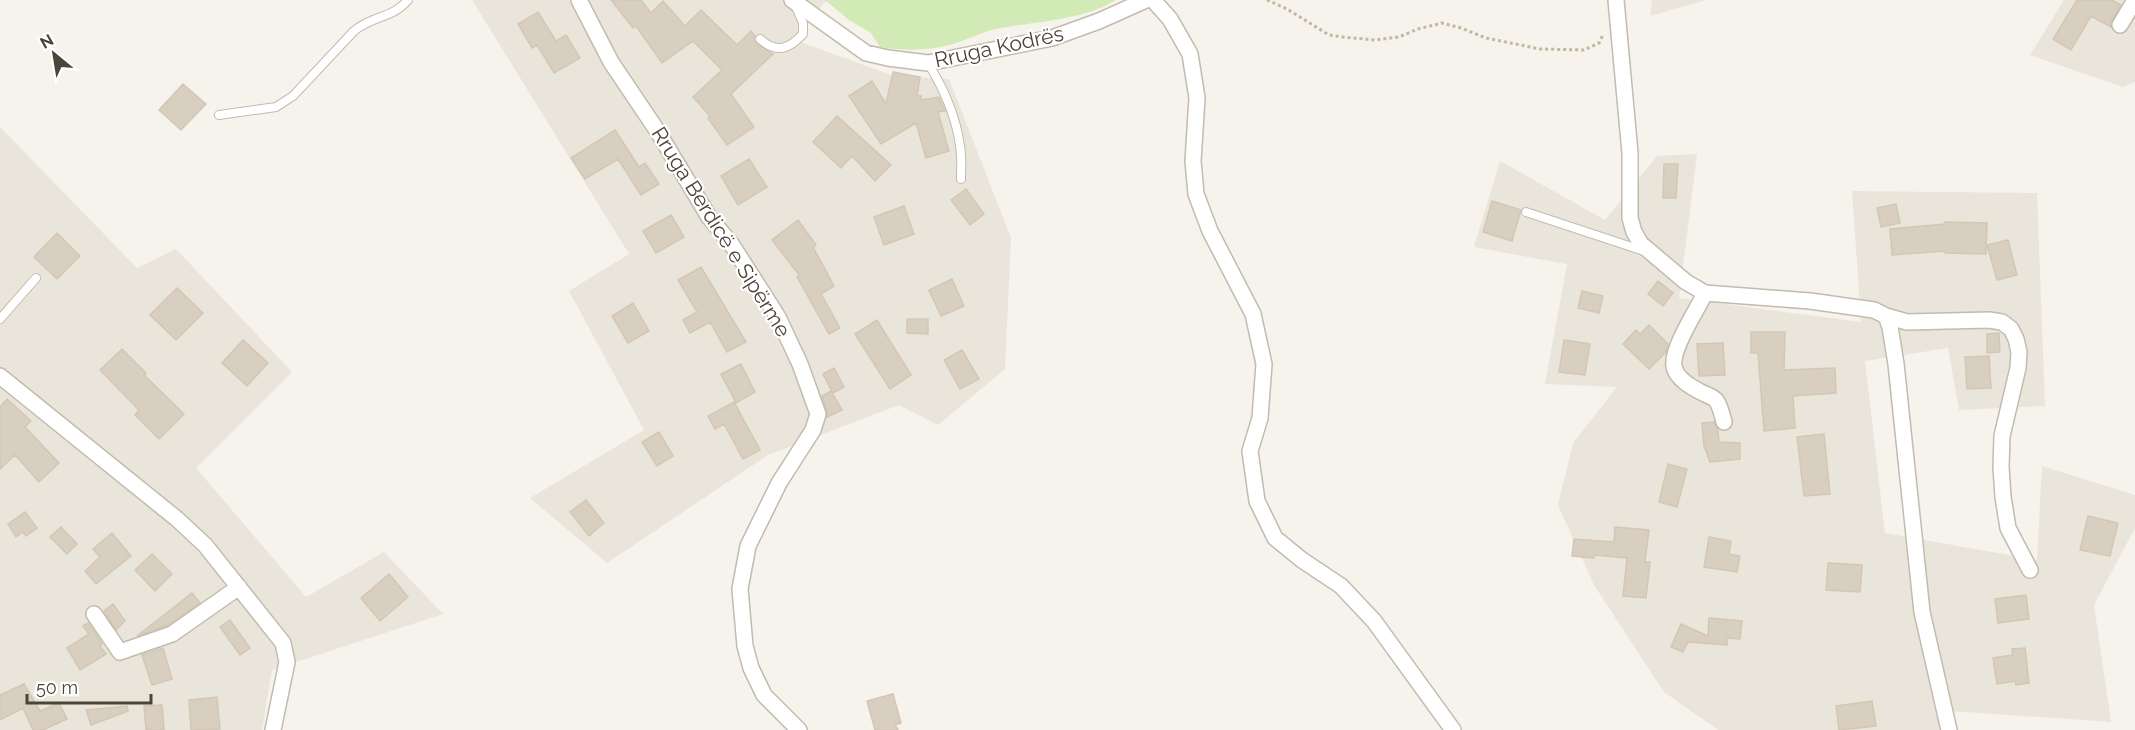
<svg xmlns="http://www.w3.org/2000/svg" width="2135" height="730" font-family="Raleway,sans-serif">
<rect width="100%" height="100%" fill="#f6f3ec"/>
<path fill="#eae5da" d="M472 0H827L792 39 894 76 949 79 1011 238 1005 369 938 425 899 405 768 455 607 563 530 498 644 430 569 291 629 254Z
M1652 0H1707L1650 16Z
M2064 0H2135V82L2123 87 2030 55Z
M0 127 137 268 176 249 292 372 196 468 306 597 384 552 443 614 272 670 262 730H0Z
M1697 154 1679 298 1861 322 1852 191 2037 193 2045 406 1959 410 1948 348 1865 361 1885 533 2037 560 2042 466 2135 495V528L2094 605 2111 722 1935 710 1943 730H1718L1664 692 1594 585 1558 505 1573 443 1617 387 1545 384 1567 264 1474 247 1500 161 1605 220 1657 156Z"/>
<path fill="#d2eab5" d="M825 0H1116C1081 21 1036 21 996 29 981 32 968 40 953 44 930 51 903 51 880 47L871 33 849 20Z"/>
<path fill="#d8cfc1" stroke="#d3c7b4" stroke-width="1.5" d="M611 0H641L651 13 663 1 685 26 701 10 737 45 751 31 755 36 756 43 773 54 731 94 754 127 727 145 708 118 710 116 693 97 722 70 693 41 662 63 636 26 633 28Z
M2077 0H2112L2121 5 2111 21V27L2091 16 2071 50 2053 39Z
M538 12 556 41 566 35 580 58 554 73 537 45 532 48 518 24Z
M893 72 920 77 917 96H921V100L939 97 945 111 938 112 949 151 926 158 916 123 881 144 849 96 872 81 886 104Z
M183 84 206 104 181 130 159 110Z
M837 116 891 165 875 181 852 156 841 168 813 142Z
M615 130 639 167 645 163 659 184 641 195 618 159 585 179 571 158Z
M749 159 767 187 738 205 721 176Z
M1664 164H1678L1676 198H1663Z
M966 189 984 214 970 225 951 200Z
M1492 201 1521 210 1512 241 1483 232Z
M1896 204 1900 223 1881 227 1877 208Z
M904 206 914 234 884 245 874 217Z
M671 215 684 237 656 253 643 231Z
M798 220 816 245 813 247 834 286 821 294 840 328 829 334 797 277 800 276 772 240Z
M1945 222 1987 223 1986 254 1945 253V251L1892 255 1890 229 1945 224Z
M57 233 80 256 57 279 34 257Z
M2008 240 2017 275 1997 280 1987 245Z
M701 267 746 342 727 352 710 322 690 333 683 320 697 312 678 280Z
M952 279 964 306 941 316 929 290Z
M1658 281 1673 293 1663 306 1648 294Z
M177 288 203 313 176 340 150 315Z
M1582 291 1603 296 1599 313 1578 308Z
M633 303 649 331 628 343 612 316Z
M907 319H928V334L907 333Z
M877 320 911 375 890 389 855 334Z
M1649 325 1668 344 1666 352 1649 369 1623 344 1636 330 1640 334Z
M1751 332H1785L1784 370 1835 368 1836 393 1793 396 1795 428 1764 431 1758 353H1751Z
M1999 333 2000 352 1987 353V334Z
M243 340 268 363 247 386 222 363Z
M1564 340 1590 344 1585 375 1559 372Z
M1723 343 1725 375 1699 376 1697 344Z
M122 349 146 373 144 375 184 414 159 439 135 415 139 410 100 370Z
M962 350 979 379 960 389 944 360Z
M1989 356 1991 388 1967 389 1965 357Z
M741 364 755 392 736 403 721 374Z
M834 368 844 387 833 393 823 374Z
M831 391 842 410 827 417V411L822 396Z
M7 399 31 421 25 427 59 463 39 482 15 455 0 469V407Z
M734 402 760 450 743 459 724 424 715 429 708 416Z
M1714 422 1718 430 1719 442 1740 443V459L1710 462 1704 446 1702 423Z
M659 432 673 456 657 466 642 442Z
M1824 434 1830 494 1804 496 1797 437Z
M1668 464 1687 469 1677 507 1659 502Z
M586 500 604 523 589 536 570 512Z
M25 512 37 528 26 536 23 532 16 537 8 524Z
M2088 516 2118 523 2110 556 2080 550Z
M61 527 77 544 67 554 50 537Z
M1615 527 1649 530 1645 562H1650L1646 598 1623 596 1627 558 1594 555V558L1572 556 1574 539 1614 542Z
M112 533 131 556 96 584 85 571 100 557 93 549Z
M1709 537 1731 541 1729 554 1740 556 1737 572 1704 567Z
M152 554 172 574 155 591 135 570Z
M1828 563 1862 565 1860 592 1826 590Z
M389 574 408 597 380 621 361 598Z
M192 593 200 603 168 625 137 636Z
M2026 595 2029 619 1998 623 1995 599Z
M113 604 125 621 116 630 104 611Z
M1709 618 1742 621 1740 639 1727 638V645L1688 642 1683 652 1671 647 1681 624 1708 636Z
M230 620 250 648 240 655 220 627Z
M88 623 102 644 100 646 106 654 80 670 67 648 89 634 83 626Z
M163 648 172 679 152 685 142 655Z
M2025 648 2029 683 2016 685 2015 681 1997 684 1993 658 2013 655 2012 649Z
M24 684 40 711 59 703 67 719 43 730H33L23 708 0 720V695Z
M893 694 901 723 895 725 898 730H875L867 701Z
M217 697 220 729 191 730 189 700Z
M1872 701 1876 726 1839 730 1836 706Z
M162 705 164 730H146L144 706Z
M127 706 128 711 91 725 86 710Z"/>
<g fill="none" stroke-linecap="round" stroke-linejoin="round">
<defs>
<path id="service" d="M760 39C777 54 789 49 803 34V23L796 7
M928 63C944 89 956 116 960 146 962 157 961 168 961 179
M219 115 276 107 293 96 354 31C373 15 392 19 408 0
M1526 212 1644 251
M0 319 36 278"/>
<path id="minor" d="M579 0 611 62 658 132 709 217 732 245 778 317 800 364 818 414 813 430 779 483 748 546 740 589 745 646 751 668 764 695 799 730
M792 0 866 53 888 58 928 63 1052 38 1099 21 1146 0
M1153 0 1170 19 1190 54 1197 98 1193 161 1196 194 1210 231 1253 314 1264 364 1260 418 1250 451 1257 501 1275 538 1302 560 1341 586 1374 621 1453 730
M1616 0 1630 153V218L1634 232 1641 244 1686 282 1705 293 1810 301 1874 310 1886 316 1890 327 1896 364 1922 612 1949 730
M2120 25 2135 0
M1705 293C1697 310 1671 349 1674 366 1675 375 1685 383 1692 387 1715 402 1716 390 1724 422
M1886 316 1907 322 1989 320 2002 322 2011 329 2016 339 2019 352 2018 368 2002 436 2001 467 2003 497 2008 528 2030 570
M0 376 177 519 205 545 283 643 287 662 273 730
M94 614 120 652 172 634 239 587"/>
</defs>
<use href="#service" stroke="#c2bbae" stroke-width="10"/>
<use href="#minor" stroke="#c2bbae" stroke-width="18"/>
<path stroke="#c4b79f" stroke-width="3" stroke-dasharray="3 3" stroke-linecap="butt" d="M1267 0 1287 9 1329 35 1343 37 1375 40 1399 37 1418 29 1442 23 1461 28 1486 38 1540 49 1584 50 1599 43 1603 35"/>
<use href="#service" stroke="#fff" stroke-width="8"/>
<use href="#minor" stroke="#fff" stroke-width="15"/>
</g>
<g text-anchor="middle" stroke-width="4.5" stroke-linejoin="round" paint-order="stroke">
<g font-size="21" fill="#4b4439" stroke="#fff">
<text transform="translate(999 47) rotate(-12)" y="7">Rruga Kodrës</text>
<text transform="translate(721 232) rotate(58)" y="7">Rruga Berdicë e Sipërme</text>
</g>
</g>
<g transform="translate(54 54) rotate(330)" stroke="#ffffff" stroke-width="4.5" paint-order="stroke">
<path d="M0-4.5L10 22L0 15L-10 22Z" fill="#4b4439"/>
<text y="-9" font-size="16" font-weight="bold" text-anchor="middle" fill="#4b4439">N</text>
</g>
<path d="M27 694v9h124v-9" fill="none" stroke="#4b4439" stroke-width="3"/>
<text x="36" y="694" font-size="18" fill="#4b4439" stroke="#ffffff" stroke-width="4.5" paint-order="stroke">50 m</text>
</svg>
